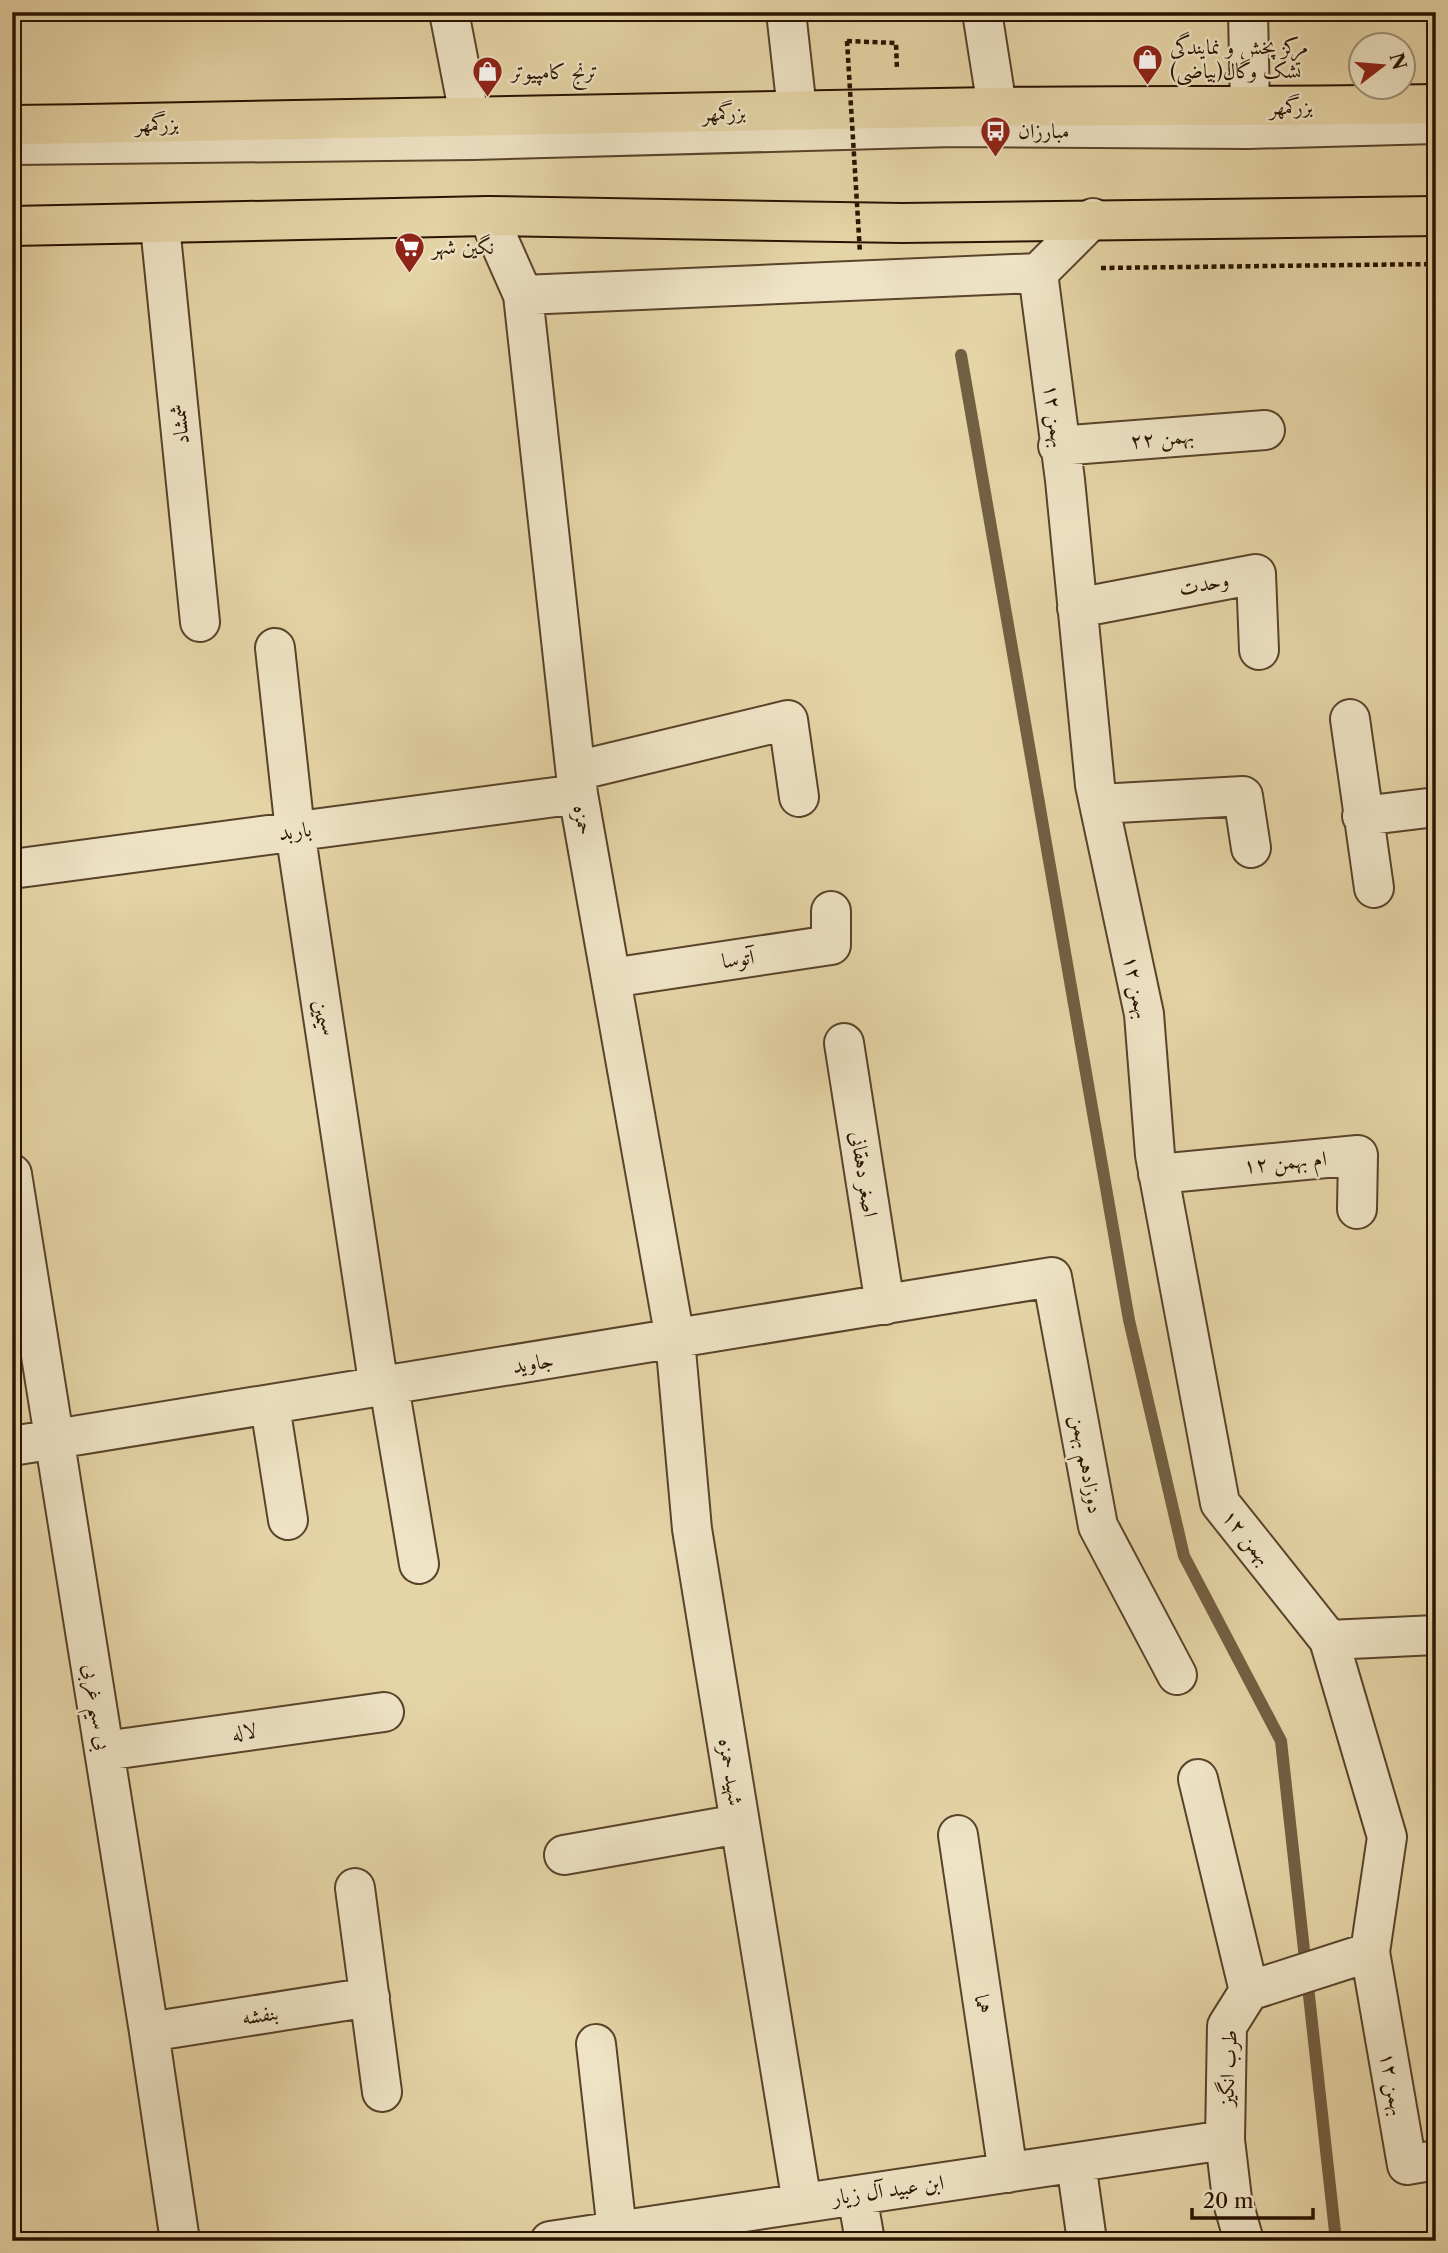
<svg xmlns="http://www.w3.org/2000/svg" width="1448" height="2253" font-family="'Libre Caslon Text',Amiri,serif">
<rect width="100%" height="100%" fill="#e5d4a6"/>
<filter id="stains"><feTurbulence type="fractalNoise" baseFrequency=".00286" numOctaves="4"/><feColorMatrix values="0 0 0 0 .2 0 0 0 0 .09 0 0 0 0 .02 0 0 0 .5 -.17"/></filter>
<radialGradient id="worn" r=".72"><stop offset=".6" stop-color="#630" stop-opacity="0"/><stop offset="1" stop-color="#630" stop-opacity=".3"/></radialGradient>
<g fill="none" stroke-linecap="round" stroke-linejoin="round">
<path stroke="#735f42" stroke-width="12" d="M961 355 1129 1320 1184 1556 1281 1741 1336 2241"/>
<defs>
<path id="minor" d="M449 12 470 120
M786 12 797 110
M982 12 997 107
M1248 12 1250 108
M12 145 473 140 953 127 1248 129 1436 124
M488 216 523 295 578 794 675 1339 692 1529 802 2203
M1093 218 1038 273 1065 480 1095 785 1144 1014 1155 1155 1220 1503 1329 1640 1387 1837 1370 1952 1407 2165 1436 2160
M160 226 200 622
M523 295 1038 273
M1058 446 1265 430
M1077 608 1256 574 1259 650
M275 648 295 831 379 1388
M1350 719 1374 888
M576 771 788 720 799 797
M1099 804 1243 796 1251 848
M1362 816 1436 807
M12 869 578 794
M611 978 831 945V911
M844 1043 885 1305
M12 1174 149 2032 180 2241
M1158 1174 1358 1155 1357 1209
M389 1386 419 1564
M270 1406 288 1520
M12 1446 1052 1277 1098 1526 1177 1675
M1329 1640 1436 1635
M104 1751 384 1712
M1198 1779 1249 1991 1227 2026 1225 2140 1232 2199 1244 2241
M958 1835 1008 2173
M564 1855 739 1824
M355 1888 382 2092
M1249 1991 1370 1952
M149 2032 370 1997
M596 2044 617 2231
M1076 2163 1087 2241
M857 2195 865 2241
M550 2241 1225 2140"/>
<path id="major" d="M12 125C339 121 666 112 992 107 1140 105 1288 107 1436 104
M12 226 488 216 902 223 1436 216"/>
</defs>
<use href="#minor" stroke="#58432a" stroke-width="42"/>
<use href="#major" stroke="#291300" stroke-width="42"/>
<path stroke="#291300" stroke-width="4.5" stroke-dasharray="5 3.5" stroke-linecap="butt" d="M847 41 896 43 897 70
M1101 268 1436 264"/>
<use href="#minor" stroke="#eee3c5" stroke-width="38"/>
<use href="#major" stroke="#e5d4a6" stroke-width="38"/>
<path stroke="#291300" stroke-width="4.5" stroke-dasharray="5 3.5" stroke-linecap="butt" d="M847 41 860 253"/>
</g>
<defs>
<symbol id="shop-pin" viewBox="-11 -11 22 30"><path d="M0 17L-7.5 6A9.5 9.5 0 1 1 7.5 6Z" fill="#8f2418" stroke="#eee3c5"/><path d="M-5-2.5h2.3a2.7 3.5 0 0 1 5.4 0H5L5.5 6h-11ZM-1.5-2.5h3a1.5 2.3 0 0 0-3 0Z" fill="#fff"/></symbol>
<symbol id="bus-pin" viewBox="-11 -11 22 30"><path d="M0 17L-7.5 6A9.5 9.5 0 1 1 7.5 6Z" fill="#8f2418" stroke="#eee3c5"/><path d="M-5-6H5V4H4V6H2V4H-2V6H-4V4H-5ZM-3.5-4V0h7V-4ZM-3.5 1.2v1.5H-2V1.2ZM2 1.2v1.5H3.5V1.2Z" fill="#fff"/></symbol>
<symbol id="supermarket-pin" viewBox="-11 -11 22 30"><path d="M0 17L-7.5 6A9.5 9.5 0 1 1 7.5 6Z" fill="#8f2418" stroke="#eee3c5"/><path d="M-6-5.5h2.5l.6 2H6L4.5 2H-2.5L-4.4-4H-6ZM-1.5 3.2a1.3 1.3 0 1 0 .1 0ZM3 3.2a1.3 1.3 0 1 0 .1 0Z" fill="#fff"/></symbol>
</defs>
<g fill-rule="evenodd">
<use href="#shop-pin" x="1130" y="42" width="35" height="47"/>
<use href="#shop-pin" x="470" y="54" width="35" height="47"/>
<use href="#bus-pin" x="978" y="114" width="35" height="47"/>
<use href="#supermarket-pin" x="392" y="230" width="35" height="47"/>
</g>
<g text-anchor="middle" stroke-width="5" stroke-linejoin="round" paint-order="stroke">
<g font-size="21" fill="#291300" stroke="#eee3c5" text-anchor="start">
<text x="1170" y="54">مرکز پخش و نمایندگی<tspan x="1170" dy="24">تشک وگال(بیاضی)</tspan></text>
<text x="511" y="79">ترنج کامپیوتر</text>
<text x="1018" y="138">مبارزان</text>
<text x="432" y="254">نگین شهر</text>
</g>
<g font-size="21" fill="#291300" stroke="#eee3c5">
<text transform="translate(1291 107) rotate(-1)" y="7">بزرگمهر</text>
<text transform="translate(724 113) rotate(-2)" y="7">بزرگمهر</text>
<text transform="translate(157 124) rotate(-1)" y="7">بزرگمهر</text>
<text transform="translate(1055 416) rotate(83)" y="7">۱۲ بهمن</text>
<text transform="translate(180 424) rotate(-96)" y="7">شمشاد</text>
<text transform="translate(1162 438) rotate(-5)" y="7">۲۲ بهمن</text>
<text transform="translate(1204 584) rotate(-11)" y="7">وحدت</text>
<text transform="translate(583 820) rotate(80)" y="7">حمزه</text>
<text transform="translate(295 831) rotate(-8)" y="7">باربد</text>
<text transform="translate(738 959) rotate(-8)" y="7">آتوسا</text>
<text transform="translate(1137 987) rotate(79)" y="7">۱۲ بهمن</text>
<text transform="translate(323 1018) rotate(81)" y="7">سیمین</text>
<text transform="translate(1285 1162) rotate(-5)" y="7">۱۲ ام بهمن</text>
<text transform="translate(864 1174) rotate(81)" y="7">اصغر دهقانی</text>
<text transform="translate(533 1363) rotate(-9)" y="7">جاوید</text>
<text transform="translate(1087 1464) rotate(80)" y="7">دوزادهم بهمن</text>
<text transform="translate(1247 1537) rotate(51)" y="7">۱۲ بهمن</text>
<text transform="translate(97 1707) rotate(81)" y="7">بی سیم غربی</text>
<text transform="translate(244 1732) rotate(-8)" y="7">لاله</text>
<text transform="translate(731 1772) rotate(81)" y="7">شهید حمزه</text>
<text transform="translate(983 2004) rotate(81)" y="7">هما</text>
<text transform="translate(260 2015) rotate(-9)" y="7">بنفشه</text>
<text transform="translate(1228 2068) rotate(-87)" y="7">طرب انگیز</text>
<text transform="translate(1393 2084) rotate(80)" y="7">۱۲ بهمن</text>
<text transform="translate(888 2190) rotate(-8)" y="7">ابن عبید آل زیار</text>
</g>
</g>
<rect width="1448" height="2253" fill="none" stroke="#e5d4a6" stroke-width="42"/>
<rect x="14" y="14" width="1420" height="2225" fill="none" stroke="#291300" stroke-width="3.5"/>
<rect x="21" y="21" width="1406" height="2211" fill="none" stroke="#291300" stroke-width="2"/>
<g transform="translate(1382 66) rotate(74)"><circle r="33" fill="#eee3c5" stroke="#9f9076" stroke-width="2"/>
<path d="M0-5L12 26L0 18L-12 26Z" fill="#8f2418"/>
<text y="-10" font-size="19" font-weight="bold" text-anchor="middle" fill="#291300">N</text>
</g>
<path d="M1192 2208v10h121v-10" fill="none" stroke="#291300" stroke-width="3.5"/>
<text x="1203" y="2208" font-size="21" fill="#291300" stroke="#eee3c5" stroke-width="5" paint-order="stroke">20 m</text>
<rect width="100%" height="100%" filter="url(#stains)"/>
<rect width="100%" height="100%" fill="url(#worn)"/>
</svg>
